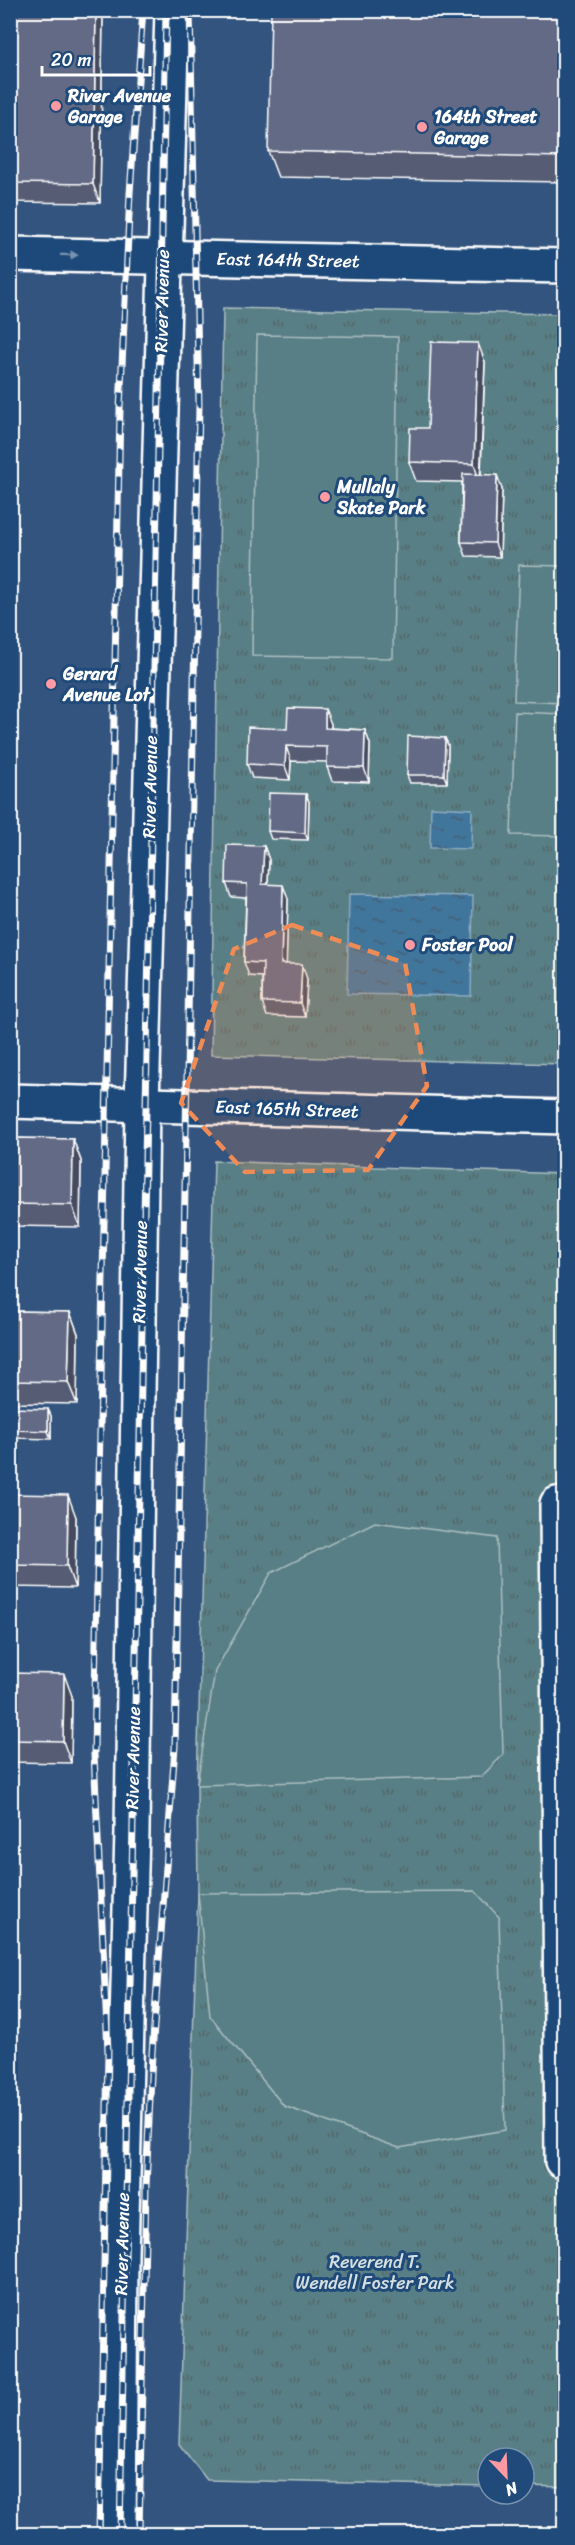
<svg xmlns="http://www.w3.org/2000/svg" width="575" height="2545" font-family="Sriracha,sans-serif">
<defs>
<pattern id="grass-tufts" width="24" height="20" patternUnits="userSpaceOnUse" patternTransform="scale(1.5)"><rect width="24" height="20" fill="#587f85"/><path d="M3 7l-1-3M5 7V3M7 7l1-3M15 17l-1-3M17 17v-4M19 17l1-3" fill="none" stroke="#526668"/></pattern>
<pattern id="water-ripples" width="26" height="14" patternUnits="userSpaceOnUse" patternTransform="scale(1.5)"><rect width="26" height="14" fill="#40759c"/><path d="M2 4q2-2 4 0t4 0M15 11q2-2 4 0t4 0" fill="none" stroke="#475e70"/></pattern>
</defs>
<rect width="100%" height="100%" fill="#33547e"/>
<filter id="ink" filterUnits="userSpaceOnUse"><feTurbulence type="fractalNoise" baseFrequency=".0167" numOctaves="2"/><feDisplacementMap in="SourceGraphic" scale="12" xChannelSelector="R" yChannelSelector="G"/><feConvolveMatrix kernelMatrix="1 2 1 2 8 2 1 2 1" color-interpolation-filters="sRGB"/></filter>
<g filter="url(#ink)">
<path fill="url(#grass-tufts)" stroke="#acbfc2" stroke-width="1.5" d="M223 308 564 314V1064L211 1055Z
M214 1161 564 1174V2487L524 2486V2458H488V2486L207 2480 179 2444 198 1893 197 1785Z"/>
<path fill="#587f85" stroke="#acbfc2" stroke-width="1.5" d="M257 335 398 337 393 658 252 656Z
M519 565 564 566V703L514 701Z
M515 712 564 714V836L511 835Z
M375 1522 497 1538 503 1755 481 1777 197 1785 215 1671 271 1573Z
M475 1891 499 1917 505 2130 399 2148 284 2106 210 2016 198 1893Z"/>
<path fill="url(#water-ripples)" stroke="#8cacc4" stroke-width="1.5" d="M431 807 472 809 471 849 430 848Z
M349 894 473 896 471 996 347 994Z"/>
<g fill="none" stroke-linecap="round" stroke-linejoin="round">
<defs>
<path id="minor" d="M10 254 564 266
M10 1101 564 1117
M564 1504H557L562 2161H564"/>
<path id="major" d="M119 2534 121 2255 132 1831 142 1105 172 10"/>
</defs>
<use href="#minor" stroke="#fff" stroke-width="38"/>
<use href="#major" stroke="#fff" stroke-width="38"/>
<use href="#minor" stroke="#1f4a7a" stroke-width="33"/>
<use href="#major" stroke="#1f4a7a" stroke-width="33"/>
<defs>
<path id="rail" d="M99 2534 108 2051 94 1754 97 1582 120 409 130 193 143 10
M120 2534 166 10
M139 2534 146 2187 152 2053 175 1747 199 405 190 10"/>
</defs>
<use href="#rail" stroke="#fff" stroke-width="7"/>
<use href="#rail" stroke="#1f4a7a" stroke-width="4.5" stroke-dasharray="14" stroke-linecap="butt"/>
</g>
<path fill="#555c73" stroke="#fff" stroke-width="1.5" d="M10 10H103L100 203 10 202Z
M564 10V182L278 177 268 151Z
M485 362 481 475 502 489 500 557 466 556 461 542 462 482 416 481 409 462Z
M331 724V728L365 730 370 744 369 782 332 781 327 767V762L291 761 290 780 252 778 247 764 287 729Z
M445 738 448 745 447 783H410L407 775Z
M306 794 309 802 308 840 271 839 268 831Z
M264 846 269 860 268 884 288 899 286 964 307 979 305 1017 267 1016 262 1002V977L249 976 244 962 246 898 231 897 226 883Z
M10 1138 73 1139 81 1161 80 1227 10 1226Z
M10 1311 70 1312 78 1334 77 1404 10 1403Z
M48 1409 51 1416V1439L14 1438 11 1430Z
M10 1494 76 1517 75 1588 10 1587Z
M10 1673 72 1696 71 1763 10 1762Z"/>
<path fill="#454b5e" stroke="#fff" stroke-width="1.5" d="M96 10H103L100 203 93 184Z
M478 343 485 362 480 483 474 464Z
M497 475 502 489 500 557 495 543Z
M325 709 331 724 330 743 325 728Z
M365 730 370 744 369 782 364 768Z
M445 738 448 745 447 783 444 775Z
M286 746 291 761 290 780 285 766Z
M306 794 309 802 308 840 305 833Z
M264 846 269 860 267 899 262 884Z
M283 885 288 899 286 978 281 964Z
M302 964 307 979 305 1017 300 1003Z
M73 1139 81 1161 80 1227 72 1205Z
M70 1312 78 1334 77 1404 68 1382Z
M48 1409 51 1416V1439L48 1431Z
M68 1495 76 1517 75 1588 67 1566Z
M64 1674 72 1696 71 1763 63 1741Z"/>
<path fill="#636b86" stroke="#fff" stroke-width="1.5" d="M10 10H96L93 184 10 183Z
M271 10H564V157L268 151Z
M431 342 478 343 474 464 409 462 410 428H428Z
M463 474 497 475 495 543 461 542Z
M288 708 325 709V728L365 730 364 768 327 767V747L286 746 285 766 247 764 248 727 287 729Z
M408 736 445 738 444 775H407Z
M269 793 306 794 305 833 268 831Z
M227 845 264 846 262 884 283 885 281 964H302L300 1003 262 1002 263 963 244 962 247 884 226 883Z
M10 1138 73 1139 72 1205 10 1204Z
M10 1311 70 1312 68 1382 10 1381Z
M11 1408 48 1409V1431L11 1430Z
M10 1494 68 1495 67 1566 10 1565Z
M10 1673 64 1674 63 1741 10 1740Z"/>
<defs><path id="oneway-solid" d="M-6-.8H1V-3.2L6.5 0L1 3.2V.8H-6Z" transform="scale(1.5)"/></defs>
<use fill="#7992af" href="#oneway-solid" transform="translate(69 255) rotate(1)"/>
</g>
<path fill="#ef8b55" fill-opacity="0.2" stroke="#ef8b55" stroke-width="4.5" stroke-dasharray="12 8" stroke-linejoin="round" d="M292 925 405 963 427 1086 368 1170 245 1172 181 1103 234 949Z"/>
<g fill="#ff9aa2" stroke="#1f4a7a" stroke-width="2">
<circle cx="56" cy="106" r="6"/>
<circle cx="422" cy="127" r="6"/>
<circle cx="325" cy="497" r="6"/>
<circle cx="51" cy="684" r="6"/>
<circle cx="410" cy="945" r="6"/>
</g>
<g text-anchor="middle" stroke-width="6" stroke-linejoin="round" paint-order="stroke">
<g font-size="18" font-weight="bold" fill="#fff" stroke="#1f4a7a" text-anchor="start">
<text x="68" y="102">River Avenue<tspan x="68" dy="21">Garage</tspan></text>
<text x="434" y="123">164th Street<tspan x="434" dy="21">Garage</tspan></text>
<text x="337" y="493">Mullaly<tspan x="337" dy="21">Skate Park</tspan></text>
<text x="63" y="680">Gerard<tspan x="63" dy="21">Avenue Lot</tspan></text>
<text x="422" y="951">Foster Pool</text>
</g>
<g font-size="18" fill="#fff" stroke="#1f4a7a">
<text transform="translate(288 260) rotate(1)" y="6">East 164th Street</text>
<text transform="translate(162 301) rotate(-89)" y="6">River Avenue</text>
<text transform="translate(150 787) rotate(-89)" y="6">River Avenue</text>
<text transform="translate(287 1109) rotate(2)" y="6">East 165th Street</text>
<text transform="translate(140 1272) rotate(-89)" y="6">River Avenue</text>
<text transform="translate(133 1758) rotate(-89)" y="6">River Avenue</text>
<text transform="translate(122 2244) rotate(-89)" y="6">River Avenue</text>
</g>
<g font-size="18" fill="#d5dfe0" stroke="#1f4a7a">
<text x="375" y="2268">Reverend T.<tspan x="375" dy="21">Wendell Foster Park</tspan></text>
</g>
</g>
<rect width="575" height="2545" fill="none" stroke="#1f4a7a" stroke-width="36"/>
<rect x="18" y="18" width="539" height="2509" fill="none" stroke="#fff" stroke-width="2" filter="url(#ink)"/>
<g transform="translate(506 2476) rotate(157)"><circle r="28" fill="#1f4a7a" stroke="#7992af" stroke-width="1.5"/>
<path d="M0-4.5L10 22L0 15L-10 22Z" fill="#ff9aa2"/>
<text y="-9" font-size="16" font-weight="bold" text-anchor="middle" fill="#ffffff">N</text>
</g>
<path d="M42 66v9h108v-9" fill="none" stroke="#ffffff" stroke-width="3"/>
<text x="51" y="66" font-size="18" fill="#ffffff" stroke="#1f4a7a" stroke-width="4.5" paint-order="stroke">20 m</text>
</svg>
